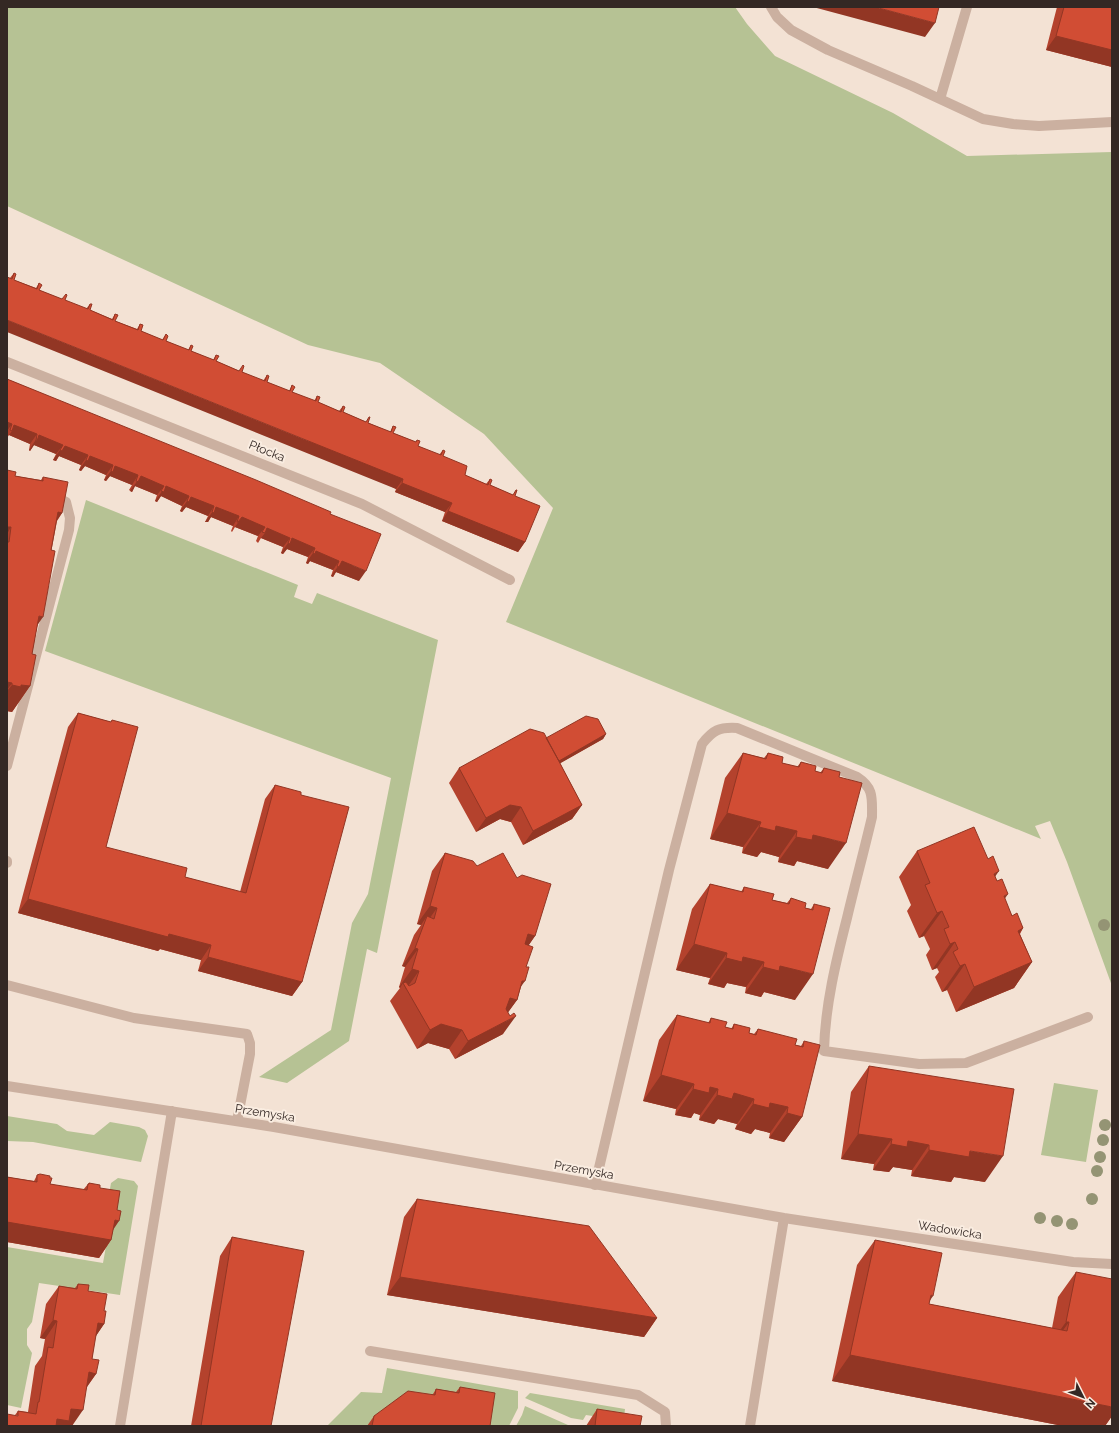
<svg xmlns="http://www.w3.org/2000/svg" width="1119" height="1433" font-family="Raleway,sans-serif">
<rect width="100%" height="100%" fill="#f3e2d4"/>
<path fill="#b6c294" d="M7 7H735L747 24 775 56 893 113 967 156 1112 152V986L1067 862 1050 821 1035 826 1041 839 506 622 553 508 484 434 380 363 308 345 7 206Z
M86 500 298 585 294 597 312 604 317 593 438 640 377 953 367 949 349 1041 287 1083 259 1077 331 1030 352 923 368 894 391 778 45 651Z
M1054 1083 1098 1090 1086 1162 1041 1155Z
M7 1116 57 1124 67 1131 94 1135 110 1122 139 1127 145 1130 148 1136 141 1162 33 1142 7 1141Z
M118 1178 134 1181 138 1186 120 1295 39 1283 32 1322 27 1329V1345L32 1353 21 1408 7 1405V1247L103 1263 113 1207 107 1206 111 1183Z
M387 1368 518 1391V1408L509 1426H327L361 1392 382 1393Z
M530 1393 625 1409 623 1426 619 1420 586 1415 583 1420 571 1418 525 1398Z
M525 1406 568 1425V1426H516L522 1415Z"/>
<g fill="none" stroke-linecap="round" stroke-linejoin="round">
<path stroke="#cbb0a0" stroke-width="10" d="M771 7 777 17 791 30 828 50 912 86 983 119 1013 124 1039 126 1112 122
M940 99 967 7
M7 362 362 504 510 580
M7 766 69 530 70 518 66 502 54 496
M7 863V861
M7 985 134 1018 247 1034 250 1043V1054L237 1121
M595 1185 669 870 702 744C713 730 719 727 737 728L857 777C874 788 872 798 872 817 864 851 855 884 847 918 836 961 825 1006 824 1051L919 1064 966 1063 1088 1017"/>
<path stroke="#cbb0a0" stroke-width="10" d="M7 1086 274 1127 784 1218 1073 1262 1112 1264
M370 1351 638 1395 665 1412 666 1426
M120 1426 172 1111
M750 1426 784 1218"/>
</g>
<g fill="#949474">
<circle cx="1104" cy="925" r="6"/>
<circle cx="1105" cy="1125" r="6"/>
<circle cx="1103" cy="1140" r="6"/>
<circle cx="1100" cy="1157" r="6"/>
<circle cx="1097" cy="1171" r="6"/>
<circle cx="1092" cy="1199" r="6"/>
<circle cx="1040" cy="1218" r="6"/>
<circle cx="1057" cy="1221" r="6"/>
<circle cx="1072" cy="1224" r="6"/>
</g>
<path fill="#b4422d" d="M1057 7H1112V67L1046 50Z
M14 273V280L36 288 39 283V290L86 309 90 304V310L112 319 115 314V321L137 329 140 324 141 331 162 340 166 334V341L188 350 191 345V351L213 360 216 355V361L263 381 267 375V382L289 391 292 385V392L314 401 317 396 318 402 339 411 343 406V412L390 432 393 426V433L416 442 417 440 418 446 439 455 443 450V456L465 475 486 484 490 479V485L515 496 525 542 518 552 442 521 445 512 395 492 396 489 10 278Z
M7 379 330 514 359 581 336 572 333 577 331 576 333 570 310 561 308 564 306 563 308 557 287 549 283 554 281 553 283 547 261 538 258 543 256 541 258 536 235 527 232 532 231 531 233 526 211 517 208 522H205L208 516 186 507 182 512 180 511 182 506 161 496 157 502 155 501 157 495 135 486 132 492 129 490 132 485 110 476 106 481 104 480 106 475 85 466 81 471 79 470 81 465 59 456 56 461 53 460 56 454 34 445 30 451 29 450 30 444 9 435 7 438Z
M7 470 15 476 41 480 43 477 62 513 57 521 32 654 30 686 12 712 7 711Z
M78 713 111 722 112 720 106 847 185 877 240 892 265 799 275 785 301 795 302 982 292 996 198 971 201 960 160 949 158 951 18 913 68 727Z
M606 734 603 739 560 763 582 805 572 819 523 845 511 822 500 819 476 832 449 783 459 768 546 738Z
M743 753 764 758 768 753 782 763 797 767 801 762 815 771 820 773 824 768 839 777 828 869 797 861 794 866 778 862 779 857 761 852 757 857 742 853 743 847 710 839 725 778Z
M917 851 995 877 1012 916 1023 928 1020 934 1032 962 1014 988 956 1012 947 990 942 992 935 977 939 972 937 968 932 970 926 955 930 949 924 936 919 938 907 911 911 905 899 877Z
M445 853 477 866 535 936 528 946 521 987 517 1000 508 1012 503 1034 455 1059 449 1049 428 1043 417 1049 390 1001 400 988 399 987 405 967 402 966 414 935 421 925 417 924 432 871Z
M710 884 741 892 744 887 772 900 787 903 791 898 805 908 811 909 814 904 795 1000 764 992 761 997 745 993 746 987 727 983 724 988 708 984 710 978 676 970 692 909Z
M677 1015 708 1023 711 1018 725 1027 731 1029 734 1024 749 1033 754 1034 758 1029 795 1045 801 1046 804 1041 802 1117 784 1142 769 1138 770 1133 755 1129 751 1134 735 1129 737 1124 718 1119 714 1124 699 1120 700 1115 694 1113 691 1118 675 1115 676 1109 643 1101 659 1040Z
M869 1066 985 1182 954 1177 951 1182 911 1176 912 1170 893 1167 889 1172 873 1170 874 1164 841 1159 851 1092Z
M37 1175 50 1184 83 1190 88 1184 89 1183 100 1188 113 1230 111 1240 99 1258 7 1242V1177L34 1181Z
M417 1199 657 1318 644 1337 387 1295 404 1217Z
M232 1237 271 1426H191L220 1256Z
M875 1240 929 1302V1304L1052 1328 1058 1297 1076 1272 1112 1416 1105 1426H1063L832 1381 857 1265Z
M78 1284 88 1291 104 1311V1324L95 1337 92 1359 96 1374 87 1387 72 1426 15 1415 18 1411 28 1412 35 1366 42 1356 45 1339 40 1338 46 1304 59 1286 75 1288Z
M460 1387 490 1426H367L374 1416 433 1394 436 1389 456 1392Z
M597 1409 640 1426H586Z"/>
<path fill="#923624" d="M813 7H875L935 23 925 37Z
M1056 36 1112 50V67L1046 50Z
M7 320 403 479 396 489 7 332Z
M7 422 12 424 7 431Z
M14 425 37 434 30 444 9 435 12 431Z
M39 435 63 445 56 454 34 445 30 451 29 450Z
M65 446 88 455 81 465 59 456 56 461 53 460 60 450Z
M90 456 113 465 106 475 85 466 81 471 79 470 86 460Z
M115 466 138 475 132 485 110 476 106 481 104 480 111 471Z
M141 476 164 486 157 495 135 486 132 492 130 491Z
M402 483 452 503 445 512 395 492Z
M166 486 189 496 182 506 161 496 157 502 155 501Z
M191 497 214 506 208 516 186 507 182 512 180 511 187 501Z
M216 507 239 516 233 526 211 517 208 522H205Z
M448 511 525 542 518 552 442 521Z
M58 512 62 513 44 539Z
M242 517 265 527 258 536 235 527Z
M7 527H11L7 534Z
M267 528 290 538 283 547 261 538 265 533Z
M292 538 315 548 308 557 287 549 283 554 281 553 288 543Z
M316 551 339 561 333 570 310 561 308 564 306 563 313 553Z
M342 561 366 571 359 581 336 572 333 577 331 576Z
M39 616 43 617 25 643Z
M7 682 12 683 7 690Z
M12 685H21L30 686 12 712 7 711V691Z
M606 734 603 739 552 768 555 763Z
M510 805 521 807 511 822 500 819 476 832 486 818Z
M582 805 572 819 523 845 533 831Z
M727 813 761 822 743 847 710 839Z
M776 826 797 831 779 857 761 852 757 857 742 853 759 827Z
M813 835 846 843 828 869 797 861 794 866 778 862 796 837Z
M999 871 981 897 994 874Z
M1008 894 991 919 1004 896Z
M28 899 169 934 211 945 201 960 160 949 158 951 18 913Z
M430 906 437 908 424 926 427 916 421 925 417 924Z
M942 911 924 936 919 938 937 913Z
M1023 928 1006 954 1018 931Z
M528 934 535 936 522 955Z
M955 942 937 968 932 970 950 944Z
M694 944 727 953 710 978 676 970Z
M415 948 418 949 405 967 402 966Z
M208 957 302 982 292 996 198 971Z
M743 957 764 962 746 987 727 983 724 988 708 984 726 958Z
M1032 962 1014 988 956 1012 974 987Z
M965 964 947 990 942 992 960 966Z
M780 966 813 974 795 1000 764 992 761 997 745 993 763 967Z
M412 969 419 971 406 989 403 983 400 988 399 987Z
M522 981H525L512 999 517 1000 504 1018 497 1016Z
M516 1016 503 1034 455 1059 468 1041Z
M441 1024 462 1030 449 1049 428 1043 417 1049 430 1030Z
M661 1075 694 1084 676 1109 643 1101Z
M710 1087 718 1089 700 1115 694 1113 691 1118 675 1115 693 1089Z
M734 1093 754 1099 737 1124 718 1119 714 1124 699 1120 717 1095Z
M770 1103 788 1107 770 1133 755 1129 751 1134 735 1129 753 1104Z
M787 1113 802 1117 784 1142 769 1138Z
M858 1134 892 1139 874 1164 841 1159Z
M908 1141 929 1145 912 1170 893 1167 889 1172 873 1170 891 1144Z
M929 1150 970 1151 1003 1156 985 1182 954 1177 951 1182 911 1176Z
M115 1220 119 1221 107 1239 111 1240 99 1258 7 1242V1222Z
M400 1277 657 1318 644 1337 387 1295Z
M931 1295 933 1296 916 1321Z
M53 1320 57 1321 45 1339 40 1338Z
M1066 1322H1069L1051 1347H1048Z
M98 1323 104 1324 92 1342Z
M850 1355 1112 1407V1416L1105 1426H1063L832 1381Z
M89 1372 96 1374 83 1392Z
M71 1409 83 1410 72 1426H52L57 1419Z"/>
<path fill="#d14d34" stroke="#923624" d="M875 7H939L935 23Z
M1064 7H1112V50L1056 36Z
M14 273 16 274 14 280 37 289 39 283 42 285 39 290 62 299 66 294 67 295 65 300 88 309 90 304H92L90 310 113 320 115 314 118 315 115 321 138 330 140 324 143 325 141 331 163 340 166 334 168 336 166 341 189 350 191 345 193 346 191 351 214 360 216 355 219 356 216 361 239 371 243 365 244 366 242 372 265 381 267 375 269 376 267 382 290 391 292 385 295 387 292 392 316 401 317 396 320 397 318 402 341 412 343 406 345 407 343 412 366 422 369 417H370L368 423 391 432 393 426 396 427 393 433 416 442 417 440 420 441 418 446 441 455 443 450 445 451 443 456 467 466 465 475 488 485 490 479 492 480 490 485 513 495 516 490H517L515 496 540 506 525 542 448 511 452 503 402 483 403 479 7 320V277L12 279Z
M7 379 256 480 331 512 330 514 381 534 366 571 342 561 339 567 337 566 339 561 316 551 315 554 313 553 315 548 292 538 290 544 288 543 290 538 267 528 265 533 262 532 265 527 242 517 238 522H237L239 516 216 507 214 513 212 512 214 506 191 497 189 502 187 501 189 496 166 486 164 492 161 491 164 486 141 476 138 482 137 481H136L138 475 115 466 113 472 111 471 113 465 90 456 88 461 86 460 88 455 65 446 62 451 60 450 63 445 39 435 37 441H36L37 434 14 425 12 431 10 430 12 424 7 422Z
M7 470 16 472 15 476 43 481V477L68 482 62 513 58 512 51 550 55 551 43 617 39 616 32 654 36 655 30 686 21 685V687L12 685V683L7 682V542H9L11 527H7Z
M78 713 111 722 112 720 138 727 106 847 187 868 185 877 246 893 275 785 301 792V795L349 807 302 982 208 957 211 945 169 934 168 937 28 899Z
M586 716 598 719 606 734 559 761 546 738Z
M530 729 544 733 582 805 533 831 521 807 510 805 486 818 459 768Z
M743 753 766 759 768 753 783 757 782 763 799 767 801 762 816 766 815 771 822 773 824 768 840 772 839 777 862 783 846 843 813 835 812 840 796 837 797 831 776 826 775 831 759 827 761 822 727 813Z
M974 827 988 859 993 856 999 871 994 874 997 881 1002 879 1008 894 1004 896 1012 916 1017 913 1023 928 1018 931 1032 962 974 987 965 964 960 966 953 952 958 949 955 942 950 944 944 929 949 927 942 911 937 913 925 885 930 883 917 851Z
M445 853 473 861 477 866 503 853 517 878 522 875 551 884 535 936 528 934 525 944 533 947 526 967H529L525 981H522L517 1000 510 998 506 1009 510 1016 514 1013 516 1016 468 1041 462 1030 441 1024 430 1030 403 983 406 982 409 986 415 983 419 971 412 969 418 949 415 948 427 916 434 919 437 908 430 906Z
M710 884 743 892 744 887 774 894 772 900 789 904 791 898 806 903 805 908 813 910 814 904 830 908 813 974 780 966 779 971 763 967 764 962 743 957 742 962 726 958 727 953 694 944Z
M677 1015 710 1023 711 1018 727 1022 725 1027 733 1029 734 1024 750 1028 749 1033 756 1035 758 1029 797 1039 795 1045 803 1047 804 1041 820 1045 802 1117 787 1113 788 1107 770 1103 769 1108 753 1104 754 1099 734 1093 732 1099 717 1095 718 1089 710 1087 709 1093 693 1089 694 1084 661 1075Z
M869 1066 1014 1089 1003 1156 970 1151 969 1157 929 1150V1145L908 1141 907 1147 891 1144 892 1139 858 1134Z
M40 1174 50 1176V1178H52L50 1184 87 1190 88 1184H89V1183L100 1185V1188L120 1191 117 1210 121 1211 119 1221 115 1220 111 1240 7 1222V1177L37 1182V1175Z
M417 1199 589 1226 657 1318 400 1277Z
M232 1237 304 1251 271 1426H201Z
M875 1240 942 1253 933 1296 931 1295 929 1304 1067 1331 1069 1322H1066L1076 1272 1112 1279V1407L850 1355Z
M78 1284 89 1285 88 1291 107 1294 104 1311H106L104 1324 98 1323 92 1359 99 1360 96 1374 89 1372 83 1410 71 1409 69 1421 57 1419 56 1426H7V1414L18 1416V1411L36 1414 38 1402H39L48 1347 53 1348 57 1321 53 1320 59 1286 77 1289Z
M460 1387 495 1393 490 1426H372L374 1416 408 1391 435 1395 436 1389 459 1393Z
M597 1409 642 1416 640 1426H595Z"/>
<g text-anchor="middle" stroke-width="4" stroke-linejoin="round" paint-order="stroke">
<g font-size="12" fill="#342824" stroke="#faede1">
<text transform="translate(267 451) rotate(22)" y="4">Płocka</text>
<text transform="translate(265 1113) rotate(9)" y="4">Przemyska</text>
<text transform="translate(584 1170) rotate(10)" y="4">Przemyska</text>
<text transform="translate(950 1230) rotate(9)" y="4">Wadowicka</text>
</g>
</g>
<rect width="1119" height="1433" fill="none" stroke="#342824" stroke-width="16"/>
<g transform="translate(1083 1397) rotate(132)" stroke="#faede1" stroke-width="3" paint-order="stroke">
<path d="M0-3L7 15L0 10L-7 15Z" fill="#342824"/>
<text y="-6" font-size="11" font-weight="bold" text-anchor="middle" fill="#342824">N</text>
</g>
</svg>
